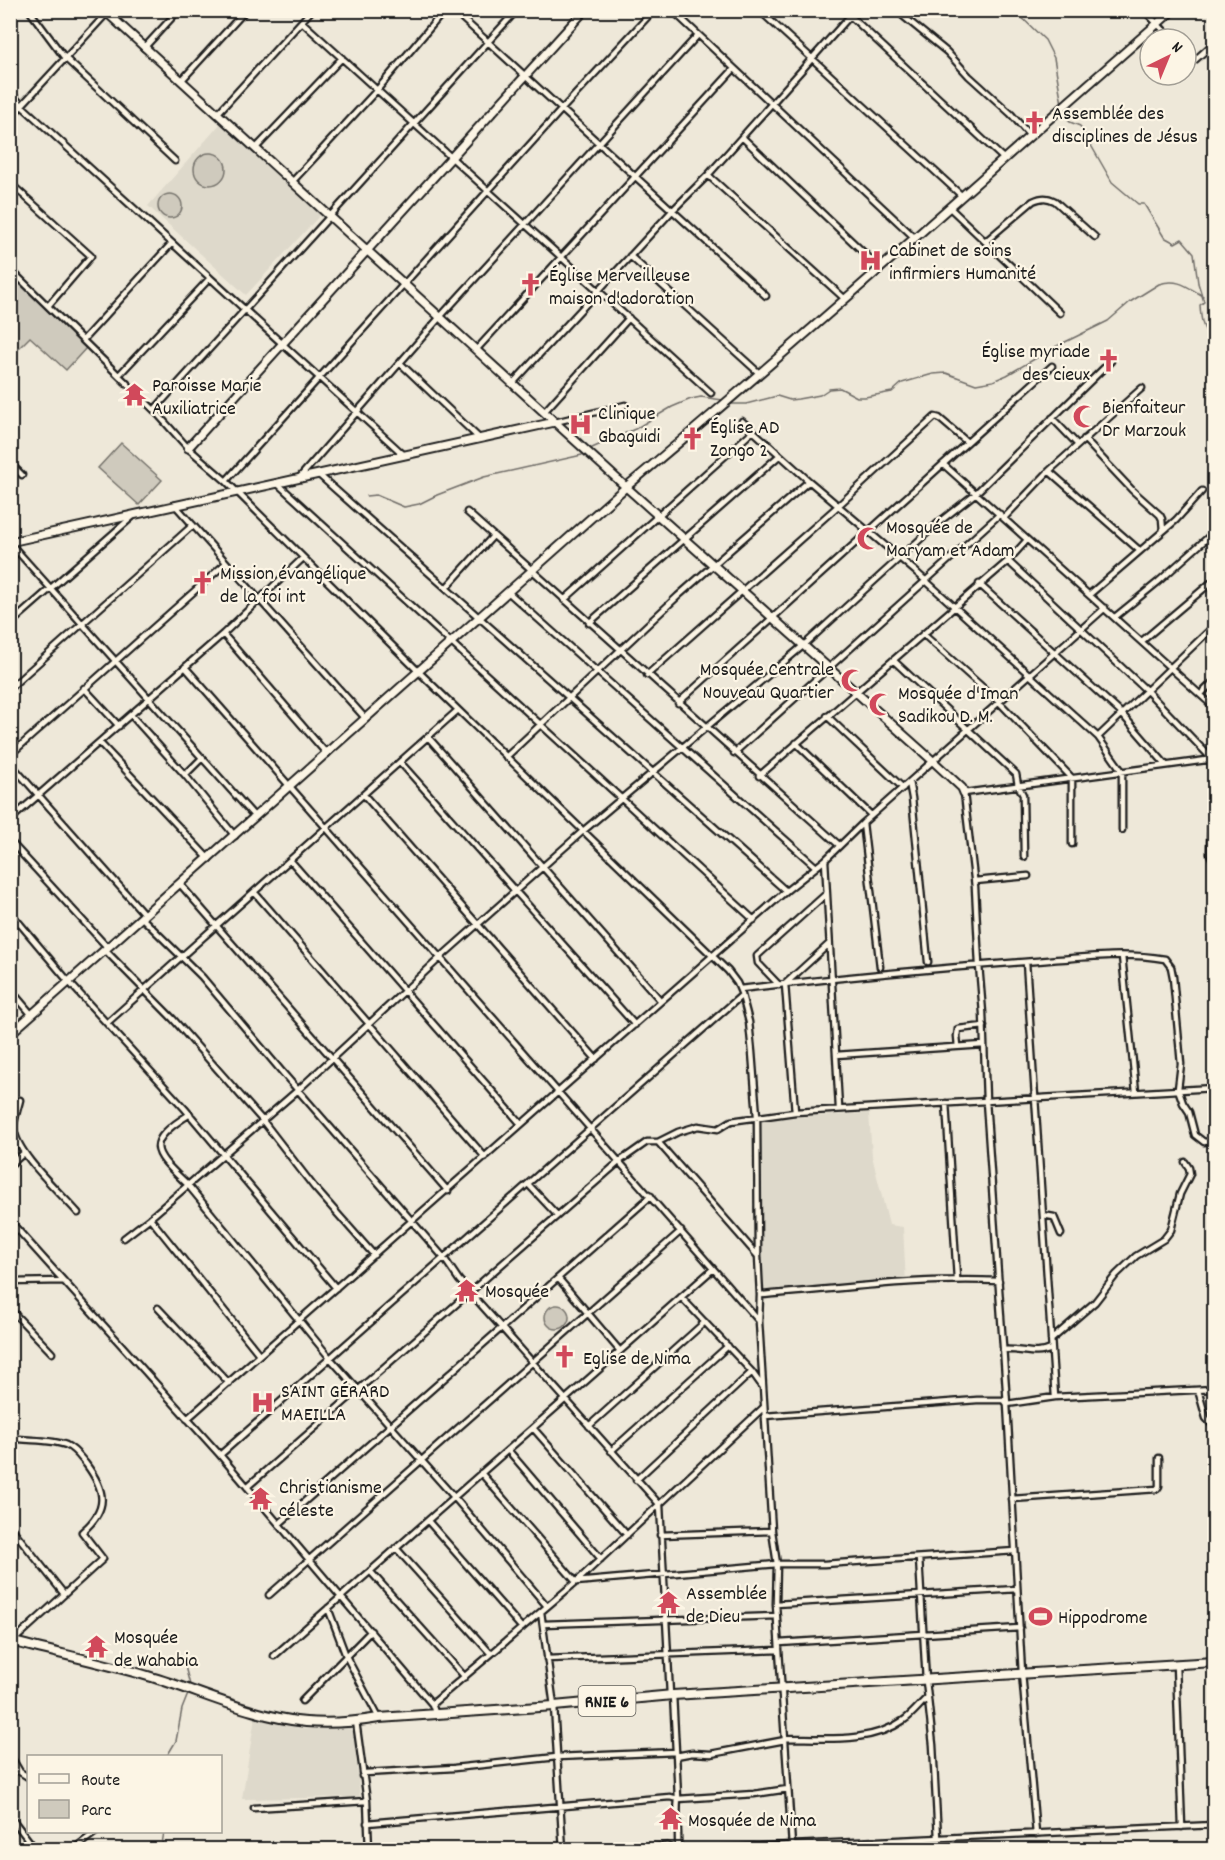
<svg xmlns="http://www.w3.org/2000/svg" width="1225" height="1860" font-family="Dekko,sans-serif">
<rect width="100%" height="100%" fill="#eee8d9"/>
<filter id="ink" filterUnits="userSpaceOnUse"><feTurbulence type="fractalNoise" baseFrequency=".0167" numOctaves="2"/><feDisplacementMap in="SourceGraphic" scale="12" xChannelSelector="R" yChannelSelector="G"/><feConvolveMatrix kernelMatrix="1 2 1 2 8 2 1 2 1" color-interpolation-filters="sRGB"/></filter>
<g filter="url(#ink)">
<path fill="#ded9cb" d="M221 123 322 213 246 295 148 206Z
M869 1113 872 1156 889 1225 903 1227 906 1283 763 1300 759 1119Z
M255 1717 303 1729 353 1726 360 1797 242 1799Z"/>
<path fill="#cfcabd" stroke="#76736c" stroke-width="1.5" d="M194 169a16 16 0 1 1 32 0a16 16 0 1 1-32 0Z
M158 206a12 12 0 1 1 24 0a12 12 0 1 1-24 0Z
M11 275 86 348 66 370 30 337 11 356Z
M121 443 162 480 139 505 98 468Z
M545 1317a12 12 0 1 1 24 0a12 12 0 1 1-24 0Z"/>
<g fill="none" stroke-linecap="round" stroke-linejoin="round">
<path stroke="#6f6c67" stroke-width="1.5" d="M1014 10 1045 40 1054 58 1062 104
M1063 112 1070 122 1080 126 1112 182 1138 204H1144L1164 237 1175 243 1182 239 1194 253 1198 283 1204 302 1200 305C1201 321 1202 330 1214 341
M730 404H746L777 396 790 400 798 399 820 395 829 389 840 388 857 397H865L892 392 902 383 933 374 946 373 976 384 993 381 1007 375 1057 346 1108 321 1130 302 1159 284C1179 278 1187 287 1203 296
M592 448 635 429 672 407 691 399 701 397 723 400
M366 496 376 495 404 507 419 504 437 495 484 477 582 455
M183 1659 190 1685
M167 1756 176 1741 182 1709 188 1694
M161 1850 164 1832"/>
<defs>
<path id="street" d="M29 10 64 57 175 161
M453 10 766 296
M672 10 915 238
M759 10 962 196
M844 10 1004 159
M1144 10 1172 39
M903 16 947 52 969 76 1011 114 1030 136
M302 22 711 393
M144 48 179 10
M1186 55 1192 61 1195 60 1214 43
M181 81 246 10
M10 91 22 106 404 455
M217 114 312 10
M10 118 108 12
M742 137 880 268
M255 149 342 58
M708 175 845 299
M292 182 377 90 445 10
M10 183 91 256 48 306
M949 207 1060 313
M986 241 1033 201C1042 197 1047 197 1055 201L1095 237
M630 256 759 373
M10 269 154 410 188 448 226 481 419 672 728 971 737 983 742 995 749 1022 752 1052 757 1116 758 1256 760 1295 759 1322 772 1531 777 1564 776 1604 792 1846
M83 340 172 243
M476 350 734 69
M400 363 480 439
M119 375 210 278
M513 383 672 211 708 175 850 16
M154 410 517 10
M544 412 629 318
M1052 418 1078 445
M742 421 809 481 915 571 1098 737 1122 771V830
M555 422 625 405
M1084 439 1132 490 1160 515 1162 519 1163 531
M10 463 22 475
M943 464 1214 707
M1049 471 1139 550
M318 474 786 891
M300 477 440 317 698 35
M226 481 562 109 654 10
M278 484 754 920
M175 505 366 719
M467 512 839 845
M1004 518 1049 471 1142 388
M10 543 255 817
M10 557 17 551
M1008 561 1146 690 1212 759 1210 854 1214 862
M979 584 1121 713 1166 765
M446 588 493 536
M508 592 815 866
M1090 594 1176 520 1202 491
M564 600 753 431
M1115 617 1158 582 1214 532
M589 623 780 455
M10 624 132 517
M223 634 327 754
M923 634 999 702 1072 778V844
M1142 641 1214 580
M893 660 1016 774 1018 785 1023 795 1024 857
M185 667 759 1321
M647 675 839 505 935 417 939 418 967 442
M10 688 193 525
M84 688 119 726
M1201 694 1214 681
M678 703 1052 366
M131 715 185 775 235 836
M827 716 903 788
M428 737 661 1001
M1098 737 1214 626
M100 743 209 859
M796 743 871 815
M734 753 1000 514
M10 755 226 563
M506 757 678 596 809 481
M400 762 635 1025
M10 763 145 915
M185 775 202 758
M759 776 1008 561 1027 540
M909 782 912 798 928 962
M364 795 596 1059
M10 820 223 634 303 558
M863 823 880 967
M10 841 108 948
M290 860 521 1124
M825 860 839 1108
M975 881 1028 876
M180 884 448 1191
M255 893 485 1157
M10 912 69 982 185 1109 336 1288
M142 918 202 977 283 1073 444 1258 459 1280 660 1505 670 1695
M105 950 173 1019 263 1121 314 1187 374 1255
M1122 956 1136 1092
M1026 962 1055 1397
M779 985 758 963 757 956 826 894
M10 989 32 1015
M740 989C834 978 928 969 1023 962 1070 959 1118 951 1165 959L1171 967 1173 977 1181 1064 1178 1089 1183 1103 1189 1112 1195 1135 1204 1142 1214 1141
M107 1023 458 710
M958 1046 957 1036 958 1029 984 1026
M836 1055 984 1045
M20 1100C18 1109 14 1118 14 1128 16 1154 60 1192 78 1213
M946 1103 957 1279
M795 1112 785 984 829 944
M190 1114C141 1144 155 1153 188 1185L330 1358 454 1497 547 1606
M658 1142 757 1255
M10 1165 24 1153
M528 1184 557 1215
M1043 1215 1054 1217 1061 1234
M150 1218 259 1354
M10 1221 220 1455 432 1704 436 1715
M124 1238 150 1218 298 1090 441 957 583 831 804 645 938 523 976 493 1111 361
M558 1278 620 1351
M10 1282 64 1281
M760 1295C840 1289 919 1277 999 1281
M681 1297 752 1372 762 1386
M158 1308 229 1383
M10 1309 52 1353
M1051 1340 1095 1302 1116 1275 1136 1256 1164 1239 1171 1230 1180 1194 1190 1174 1189 1168 1185 1162
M1003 1350C1020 1348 1035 1357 1051 1349
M1198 1390 1206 1418 1214 1427
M765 1416 977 1400H1004L1007 1404 1055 1397 1214 1389
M187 1419 786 891 825 860 863 823 1105 608
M589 1426 705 1322
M533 1428 627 1535
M10 1438C28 1441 51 1439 66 1445 75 1449 80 1457 86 1464 106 1491 109 1509 82 1532L103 1559 12 1642
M508 1450 601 1559
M611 1451 728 1346
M220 1455 742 995
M481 1473 576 1582 777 1564H824L1015 1551
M636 1480 752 1372
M247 1487 620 1161 647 1142H658L678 1132 698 1126 718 1129 731 1121 795 1112 1214 1088
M1012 1499 1157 1489 1159 1486V1458
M428 1521 522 1628
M279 1524 651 1196
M10 1526 64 1594
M660 1535 772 1531
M396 1548 491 1654
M919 1558 926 1681 933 1745 938 1838
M370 1571 465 1677
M269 1595 681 1231
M776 1604 1017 1589
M328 1608 346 1656 379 1718
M541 1612 554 1706 563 1850
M543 1624 777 1616
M779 1643 1020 1628
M274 1656 713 1269
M547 1659 779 1650
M1176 1665 1182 1827
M302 1701 371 1631
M432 1704 576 1582 764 1407
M356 1721 367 1801 369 1850
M785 1738C825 1738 870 1744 904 1720 913 1714 920 1704 928 1697
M676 1752 678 1799 754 1794 788 1789
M10 1755 20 1772 28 1777
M676 1756 692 1753 711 1754 785 1740
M362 1776 365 1773 454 1768 557 1757 676 1752 673 1695
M254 1808 367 1801
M10 1816 36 1850
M367 1823 670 1797 678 1799C676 1816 679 1832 678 1850
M1036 1834 1022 1673 1007 1404 986 1101 983 1013 979 965 975 887 964 793 1214 759
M72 1850 96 1832
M627 1850 667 1846 676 1850
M688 1850 1214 1825"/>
<path id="secondary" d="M104 10 626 487 933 761 962 788 964 793
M188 448 585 10
M10 542 555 422
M10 1034 626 487C812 332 991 169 1173 10"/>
<path id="primary" d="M10 1641C56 1653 103 1663 148 1676 200 1691 252 1717 306 1722 330 1724 355 1722 379 1718L554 1706 673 1695 1214 1662"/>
</defs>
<use href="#street" stroke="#1c1c1c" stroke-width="9"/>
<use href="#secondary" stroke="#1c1c1c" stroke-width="11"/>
<use href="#primary" stroke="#1c1c1c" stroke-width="12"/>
<use href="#street" stroke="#fcf5e5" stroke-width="4.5"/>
<use href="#secondary" stroke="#fcf5e5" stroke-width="7"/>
<use href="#primary" stroke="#fcf5e5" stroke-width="8"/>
</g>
</g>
<defs>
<symbol id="church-bare" viewBox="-9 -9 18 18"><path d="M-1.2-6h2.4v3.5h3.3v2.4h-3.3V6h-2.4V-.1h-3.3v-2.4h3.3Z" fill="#d1495b" stroke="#fcf5e5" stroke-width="2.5" paint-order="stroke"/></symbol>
<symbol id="hospital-bare" viewBox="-9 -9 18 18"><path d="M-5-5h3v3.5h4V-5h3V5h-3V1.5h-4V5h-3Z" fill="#d1495b" stroke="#fcf5e5" stroke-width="2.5" paint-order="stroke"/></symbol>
<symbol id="temple-bare" viewBox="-9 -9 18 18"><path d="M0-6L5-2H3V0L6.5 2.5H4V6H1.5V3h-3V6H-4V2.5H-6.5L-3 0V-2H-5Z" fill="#d1495b" stroke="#fcf5e5" stroke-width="2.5" paint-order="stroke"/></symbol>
<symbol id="mosque-bare" viewBox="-9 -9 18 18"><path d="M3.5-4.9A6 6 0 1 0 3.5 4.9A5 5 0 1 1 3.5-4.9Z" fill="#d1495b" stroke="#fcf5e5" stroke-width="2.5" paint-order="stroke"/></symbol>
<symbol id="stadium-bare" viewBox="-9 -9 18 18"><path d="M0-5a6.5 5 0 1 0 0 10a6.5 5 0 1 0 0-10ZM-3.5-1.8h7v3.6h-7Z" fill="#d1495b" stroke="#fcf5e5" stroke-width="2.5" paint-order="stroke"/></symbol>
</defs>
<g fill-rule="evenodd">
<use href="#church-bare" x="1018" y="106" width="33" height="33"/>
<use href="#hospital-bare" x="854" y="244" width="33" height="33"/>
<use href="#church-bare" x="514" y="268" width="33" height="33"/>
<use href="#church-bare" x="1092" y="344" width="33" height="33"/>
<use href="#temple-bare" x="118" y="378" width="33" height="33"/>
<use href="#mosque-bare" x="1068" y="400" width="33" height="33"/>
<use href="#hospital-bare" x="564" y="408" width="33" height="33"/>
<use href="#church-bare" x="676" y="422" width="33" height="33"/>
<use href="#mosque-bare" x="852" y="522" width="33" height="33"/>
<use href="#church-bare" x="186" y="566" width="33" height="33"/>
<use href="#mosque-bare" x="836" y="664" width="33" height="33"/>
<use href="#mosque-bare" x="864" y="688" width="33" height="33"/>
<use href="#temple-bare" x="450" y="1274" width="33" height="33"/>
<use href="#church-bare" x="548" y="1340" width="33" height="33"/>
<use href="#hospital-bare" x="246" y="1386" width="33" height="33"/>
<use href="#temple-bare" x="244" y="1482" width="33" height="33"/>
<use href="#temple-bare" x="652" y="1586" width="33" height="33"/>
<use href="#stadium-bare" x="1024" y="1600" width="33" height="33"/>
<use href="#temple-bare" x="80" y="1630" width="33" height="33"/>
<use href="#temple-bare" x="654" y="1802" width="33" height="33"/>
</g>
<g text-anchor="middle" stroke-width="4.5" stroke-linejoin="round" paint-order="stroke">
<rect fill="#fcf5e5" stroke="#5f5d58" stroke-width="1.5" x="578.5" y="1686" width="57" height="30" rx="4.5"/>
<g font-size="18" font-weight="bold" fill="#1c1c1c">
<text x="607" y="1707">RNIE 6</text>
</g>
<g font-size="20" fill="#1c1c1c" stroke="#fcf5e5" text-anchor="start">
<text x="1052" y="119">Assemblée des<tspan x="1052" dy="23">disciplines de Jésus</tspan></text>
<text x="889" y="256">Cabinet de soins<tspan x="889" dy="23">infirmiers Humanité</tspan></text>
<text x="549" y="281">Église Merveilleuse<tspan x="549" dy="23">maison d'adoration</tspan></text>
<text x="1090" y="357" text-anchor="end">Église myriade<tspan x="1090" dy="23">des cieux</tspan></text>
<text x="152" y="391">Paroisse Marie<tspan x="152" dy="23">Auxiliatrice</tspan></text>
<text x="1102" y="413">Bienfaiteur<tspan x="1102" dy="23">Dr Marzouk</tspan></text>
<text x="598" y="419">Clinique<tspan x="598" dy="23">Gbaguidi</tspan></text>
<text x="710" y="433">Église AD<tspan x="710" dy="23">Zongo 2</tspan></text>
<text x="886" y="533">Mosquée de<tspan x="886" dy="23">Maryam et Adam</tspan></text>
<text x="220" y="579">Mission évangélique<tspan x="220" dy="23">de la foi int</tspan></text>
<text x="834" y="675" text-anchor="end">Mosquée Centrale<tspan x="834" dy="23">Nouveau Quartier</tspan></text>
<text x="898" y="699">Mosquée d'Iman<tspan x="898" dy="23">Sadikou D. M.</tspan></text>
<text x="485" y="1297">Mosquée</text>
<text x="583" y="1364">Eglise de Nima</text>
<text x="281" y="1397">SAINT GÉRARD<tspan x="281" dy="23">MAEILLA</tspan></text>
<text x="279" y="1493">Christianisme<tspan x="279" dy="23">céleste</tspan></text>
<text x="686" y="1599">Assemblée<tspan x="686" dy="23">de Dieu</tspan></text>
<text x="1058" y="1623">Hippodrome</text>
<text x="114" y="1643">Mosquée<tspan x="114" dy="23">de Wahabia</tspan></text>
<text x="688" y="1826">Mosquée de Nima</text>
</g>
</g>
<rect width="1225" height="1860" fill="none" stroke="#fcf5e5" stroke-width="36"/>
<rect x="18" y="18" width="1189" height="1824" fill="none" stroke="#1c1c1c" stroke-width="2" filter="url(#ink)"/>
<rect x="27" y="1755" width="195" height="78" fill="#fcf5e5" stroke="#a29e95" stroke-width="1.5"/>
<rect x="39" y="1774" width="30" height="9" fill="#fcf5e5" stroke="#a29e95" stroke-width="1.5"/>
<text x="81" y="1785" font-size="18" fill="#1c1c1c">Route</text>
<rect x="39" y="1800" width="30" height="18" fill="#cfcabd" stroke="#a29e95" stroke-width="1.5"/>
<text x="81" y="1815" font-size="18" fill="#1c1c1c">Parc</text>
<g transform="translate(1168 57) rotate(43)"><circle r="28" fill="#fcf5e5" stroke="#a29e95" stroke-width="1.5"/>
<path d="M0-4.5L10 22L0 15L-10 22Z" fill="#d1495b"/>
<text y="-9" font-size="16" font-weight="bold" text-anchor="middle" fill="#1c1c1c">N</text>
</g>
</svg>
